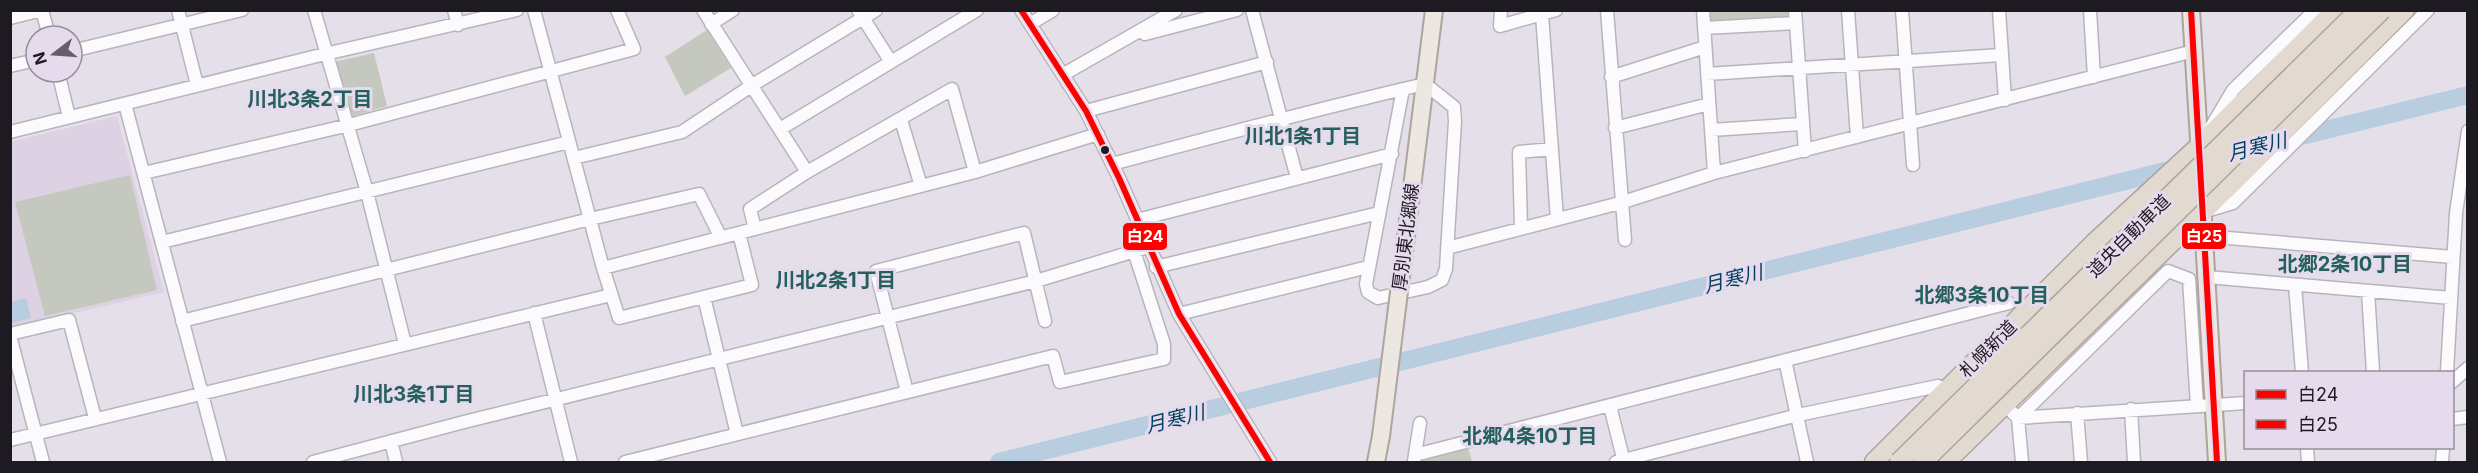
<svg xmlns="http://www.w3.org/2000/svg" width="2478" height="473" font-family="Inter,'Noto Sans JP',sans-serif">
<rect width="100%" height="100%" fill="#e5dfe9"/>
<path fill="#dcd2e3" d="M117 116 164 292 11 328 10 142Z"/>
<path fill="#c5c8be" d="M1789 10 1787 17 1713 22 1709 19V11Z
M707 30 731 68 685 96 665 57Z
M374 53 387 106 353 116 348 110 334 62Z
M130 175 157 290 45 316 15 202Z
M1468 448 1472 462H1420L1424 459Z"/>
<path fill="#b8cde0" d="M26 298 31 318 11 323V302Z"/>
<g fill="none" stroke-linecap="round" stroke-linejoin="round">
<path stroke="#b8cde0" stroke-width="18" d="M2289 139 2468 95
M999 462 2181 167"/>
<defs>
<path id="minor" d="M178 10 197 85
M314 10 367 192 405 344
M454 10 458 25
M534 10 603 268 619 318 752 285 739 233
M703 10 807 172
M858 10 891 62
M1021 10 1086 111 1119 178 1179 314 1270 462
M1252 10 1297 178
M1501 10 1500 26 1556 10
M1607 10 1625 240
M1703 10 1714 173
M1795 10 1805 151
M1848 10 1857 137
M1902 10 1913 165
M1999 10 2005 100
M2090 10 2094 77
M1542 15 1557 219
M10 18 42 10 49 36
M711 24 733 10
M1030 24 1053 10
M1704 28 1796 23
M1145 34 1237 10
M72 51 242 10
M10 66 36 60
M58 72 69 117
M1064 74 1176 10
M1707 74 2001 55
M1611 77 1705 47
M125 104 220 462
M1086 111 1267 62
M901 120 921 186
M2211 127 2233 90 2315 10
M1615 128 1709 104
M780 129 977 10
M1711 130 1801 124
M10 132 325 54 517 10
M574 158 682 132 751 86 876 10
M1112 164C1216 136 1320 108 1425 84L1454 107 1455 121 1446 269 1442 280 1428 287 1378 298 1368 292 1366 284 1403 89
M144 173 349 125 634 49 617 10
M2206 211 2233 203 2428 10
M1137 220 1392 154
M1521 228 1519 152 1552 149
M755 229 750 209 807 172 952 89 975 172
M2204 236 2453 257
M162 242 569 142
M1447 248 1620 203 1714 173 2194 51
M1156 267 1379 213
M603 268 975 172 1098 134
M2207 277 2451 298
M2295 285 2302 372
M2368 291 2373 372
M704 297 737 434
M534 313 571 462
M1179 314 1368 267
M182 321 590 219 699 194 721 238
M10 334 69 320 95 418
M10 336 43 462
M1785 360 1807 462
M2447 372 2456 213 2468 131
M2452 382 2468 368
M907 392 876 271 1024 233 1045 321
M2005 405 2018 418 2168 271 2189 279 2197 406
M1610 406 1624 462
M2131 409 2134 462
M2077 413 2081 462
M2452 419 2468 417
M10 440 611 295
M391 441 396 462
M2307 448 2308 462
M1415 455 2009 303
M1414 461 1420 423
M313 462 464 422 1036 281 1148 247
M625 462 1053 356 1060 382 1164 359V344L1134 251
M1616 462 1798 415 1938 386 1948 390
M2022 462 2018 418 2246 403
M2442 462 2443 448"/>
<path id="major" d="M2191 10 2200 156
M2202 203 2217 462
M1400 284 1434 10
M1376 462 1381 436"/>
<path id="highway" d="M1874 462 2096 241 2199 146 2335 10
M1946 462 2203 212 2405 10"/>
</defs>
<use href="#minor" stroke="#b9b4bc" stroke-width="15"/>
<use href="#major" stroke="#ada49d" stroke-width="20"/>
<use href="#highway" stroke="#ada49d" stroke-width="21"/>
<use href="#minor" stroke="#fbfafc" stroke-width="12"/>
<use href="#major" stroke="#ece7e1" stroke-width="16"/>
<use href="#highway" stroke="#e2dad0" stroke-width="18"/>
<defs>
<path id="major-bridge" d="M1381 436 1400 284"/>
<path id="highway-bridge" d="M1899 462 2359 10
M1923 462 2382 10"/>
</defs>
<use href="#major-bridge" stroke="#ada49d" stroke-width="20" stroke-linecap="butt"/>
<use href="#highway-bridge" stroke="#ada49d" stroke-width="21" stroke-linecap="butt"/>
<use href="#major-bridge" stroke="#ece7e1" stroke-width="16"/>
<use href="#highway-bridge" stroke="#e2dad0" stroke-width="18"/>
<defs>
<path id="bus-1" d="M1021 10 1086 111 1119 178 1179 314 1270 462"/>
<path id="bus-2" d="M2191 10 2217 462"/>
</defs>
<use href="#bus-1" stroke="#e6dbed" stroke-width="10"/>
<use href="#bus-2" stroke="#e6dbed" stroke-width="10"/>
<use href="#bus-1" stroke="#f00" stroke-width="6"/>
<use href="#bus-2" stroke="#f00" stroke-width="6"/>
</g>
<circle fill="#1e1a21" stroke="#e6dbed" stroke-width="2" cx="1105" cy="150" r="5"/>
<g text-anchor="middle" stroke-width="6" stroke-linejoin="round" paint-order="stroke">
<g font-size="18" fill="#1e1a21" stroke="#e6dbed">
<text transform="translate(2129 236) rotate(-45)" y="6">道央自動車道</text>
<text transform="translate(1406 237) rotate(-83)" y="6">厚別東北郷線</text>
<text transform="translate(1988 349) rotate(-45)" y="6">札幌新道</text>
</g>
<g font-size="20" font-weight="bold" fill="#255f5e" stroke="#e6dbed">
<text x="310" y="106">川北3条2丁目</text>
<text x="1303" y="143">川北1条1丁目</text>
<text x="2345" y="271">北郷2条10丁目</text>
<text x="836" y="287">川北2条1丁目</text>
<text x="1982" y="302">北郷3条10丁目</text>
<text x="414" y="401">川北3条1丁目</text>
<text x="1530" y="443">北郷4条10丁目</text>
</g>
<g font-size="20" font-style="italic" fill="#003f5e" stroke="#e6dbed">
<text transform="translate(2257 147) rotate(-14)" y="7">月寒川</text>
<text transform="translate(1733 279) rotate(-14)" y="7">月寒川</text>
<text transform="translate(1175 419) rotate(-14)" y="7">月寒川</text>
</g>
</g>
<g stroke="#e6dbed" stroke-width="2">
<rect x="2181" y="222" width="46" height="28" rx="6" fill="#f00"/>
<rect x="1122" y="222" width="46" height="29" rx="6" fill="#f00"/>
</g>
<g font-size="16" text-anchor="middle" font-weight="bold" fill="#fff">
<text x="2204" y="242">白25</text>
<text x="1145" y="242">白24</text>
</g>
<rect width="2478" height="473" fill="none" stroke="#1e1a21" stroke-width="24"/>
<rect x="2244" y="371" width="210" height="78" fill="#e6dbed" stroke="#968e9b" stroke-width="1.5"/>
<rect x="2256" y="390" width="30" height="9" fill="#ff0000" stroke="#968e9b" stroke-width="1.5"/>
<text x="2298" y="401" font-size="18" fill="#1e1a21">白24</text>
<rect x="2256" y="420" width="30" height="9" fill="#ff0000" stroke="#968e9b" stroke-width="1.5"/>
<text x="2298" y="431" font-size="18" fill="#1e1a21">白25</text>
<g transform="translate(54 54) rotate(253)"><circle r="28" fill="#e6dbed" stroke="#968e9b" stroke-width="1.5"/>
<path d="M0-4.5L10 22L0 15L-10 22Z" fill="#645f67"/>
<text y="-9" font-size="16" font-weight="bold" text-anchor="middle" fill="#1e1a21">N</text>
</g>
</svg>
